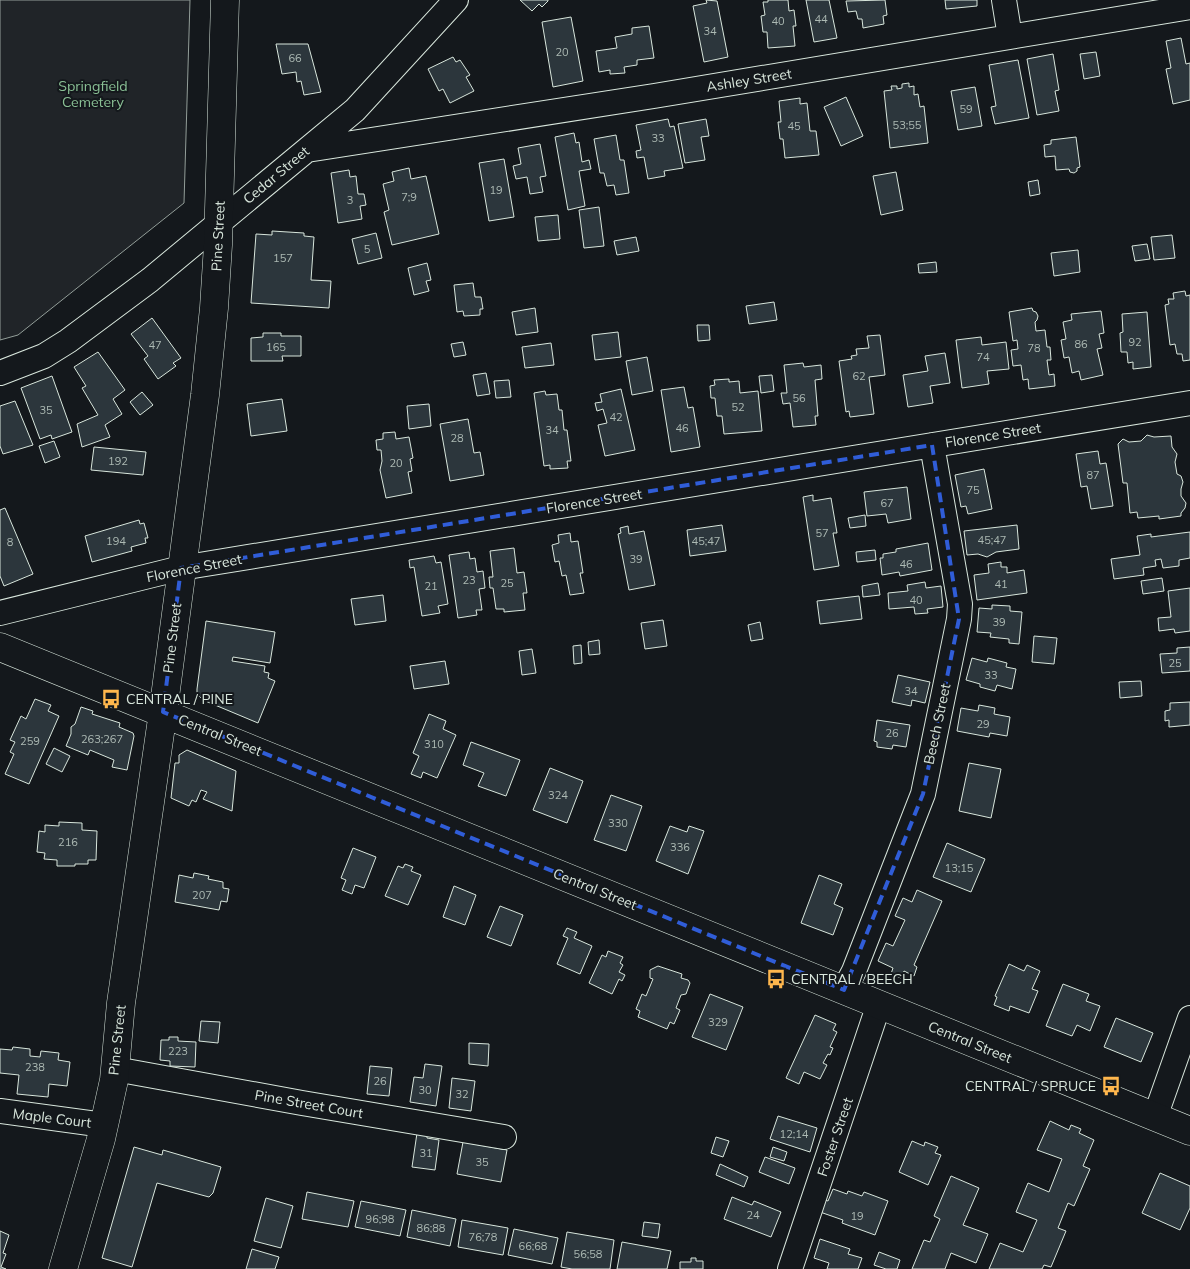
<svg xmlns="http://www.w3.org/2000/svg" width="1190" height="1269" font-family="Mulish,sans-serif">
<rect width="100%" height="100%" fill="#14181c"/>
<path fill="#202428" stroke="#939e99" d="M0 0H190L184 203 18 335 0 340Z"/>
<path fill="#2c363c" stroke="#d8e6dc" d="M520 0H548V1L542 7 539 4 532 11Z
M706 0 717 1 728 57 704 62 693 6 707 3Z
M768 0H788L789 11 794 10 796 26H793L795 46 768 48 767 32H763L761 16 765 15 763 2H768Z
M806 0H829L837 38 814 42Z
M885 0 887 15 883 16 884 24 863 28 862 19H858L856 11 848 12 846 1Z
M945 0H977V6L946 9Z
M571 17 583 81 553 87 542 22Z
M649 26 654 58 637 60V65L624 67 625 73 610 74V70L599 72 596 51 617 48 615 37 632 34V28Z
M1181 38 1186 64 1190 63V100L1173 104 1166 69 1171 68 1166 41Z
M276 44H308L321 92 304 95 301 81 297 82 296 72 282 74Z
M1096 52 1100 76 1084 79 1080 54Z
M1053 54 1059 90 1055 91 1059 111 1037 115 1027 59Z
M453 57 456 62 460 60 470 75 466 77 474 91 450 103 443 89 439 91 428 69Z
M1018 60 1029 118 995 124 991 107 996 106 989 65Z
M909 83V87L914 86V95L918 94 920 107 924 106 928 143 890 148 884 91 892 90 891 86H897V89L902 88V84Z
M975 87 982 126 958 130 951 91Z
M846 97 863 136 841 146 824 107Z
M800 98V104L807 103 810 131H816L819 155 785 158 783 139H780L778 122H781L779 101Z
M668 119 670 127 674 126 683 168 664 171 665 176 648 179 644 157 637 158 636 151 641 150 636 125Z
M706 119 709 136 701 137 705 160 685 163 678 124Z
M574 133 576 143 579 142 582 162 589 160 591 169 579 171 585 206 568 210 555 137Z
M616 135 620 160H624L629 193 616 195 614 185 607 186 604 173H600L594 139Z
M1076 137 1080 167 1077 168V171L1074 173 1070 172 1069 169 1056 170 1055 156 1045 157 1044 145 1051 144V140Z
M540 144 546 176 540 177 543 192 530 194 527 177 516 179 513 166 521 164 518 148Z
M504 159 514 217 489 221 479 163Z
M409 168 411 179 426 176 439 234 392 245 384 212 389 210 383 184 394 181 392 172Z
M349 170 350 177 356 176 358 194H364L366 205 360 206 362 219 338 223 331 173Z
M896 172 903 210 881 215 873 176Z
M1038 180 1040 194 1030 196 1028 182Z
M599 207 604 246 584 248 579 210Z
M558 215 560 239 538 241 535 217Z
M272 231 304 233V236L314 237 311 280 331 281 329 308 251 303 256 234 272 235Z
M376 233 382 258 358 264 352 239Z
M1172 235 1175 258 1154 260 1151 237Z
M636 237 639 251 617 255 614 241Z
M1147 244 1150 259 1135 261 1132 246Z
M1078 250 1080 272 1054 276 1051 253Z
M936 262 937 272 919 273 918 264Z
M427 263 431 280 426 281 429 291 414 295 408 268Z
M473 283 475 297H481L483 309H480V315L464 316 463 311 457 312 454 285Z
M1185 291 1186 296 1190 295V360L1183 361 1182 354H1177L1175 344 1170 345 1165 305 1169 304 1168 299H1174L1173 293Z
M774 302 777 320 749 324 746 306Z
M535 308 538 332 516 335 512 312Z
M1032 308 1033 311 1036 312 1038 316 1037 320 1035 322 1036 331 1045 330 1047 347H1050L1051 360H1047L1049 375 1054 374 1055 386 1029 389 1028 379 1023 380 1021 365 1013 366 1011 350 1018 349 1017 340 1013 341 1009 312Z
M1101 311 1104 333 1099 334 1102 348 1097 349 1103 375 1081 380 1079 371 1072 373 1069 357 1064 358 1061 340 1066 339 1063 322 1072 320 1071 314Z
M1147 312 1151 367 1133 369V362L1128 363 1127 352H1121L1120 333 1123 332 1122 314Z
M152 318 181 358 173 363 176 366 158 379 144 359 148 356 131 334Z
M697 325H709L710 340 698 341Z
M618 332 621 357 595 360 592 335Z
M263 333H281V336H301V356H282L283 361H251V338L263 337Z
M880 335 885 375 869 377 874 414 850 417 849 411 846 412 839 361 852 359 851 356 857 355 856 349 869 348 867 336Z
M981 337 982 345 1006 342 1009 369 987 371 989 384 962 388 956 340Z
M463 342 466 355 454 357 451 344Z
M551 343 554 365 525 368 522 347Z
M98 352 125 390 113 399 122 414 105 425 110 437 82 447 77 424 98 415 82 388 86 386 74 367Z
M945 353 950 383 930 386 933 403 908 407 903 375 928 371 925 356Z
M647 357 653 391 632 395 626 361Z
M803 363 804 367 821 365 822 379 815 380 818 416H815L816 425 793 427 790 403 783 404 781 393H787L784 365Z
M486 373 490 394 477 396 473 375Z
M772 375 774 391 761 393 759 376Z
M52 376 72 432 52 439 51 435 40 439 21 388Z
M729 379V382L739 381 740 393 758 391 762 431 724 434 722 416H717L715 398H711L710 386 715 385 714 380Z
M509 380 511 397 496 398 494 381Z
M684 387 688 408 693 407 700 447 671 452 661 390Z
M621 389 635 450 605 456 598 425 607 423 603 409 597 411 595 403 602 402 600 394Z
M545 391 546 395 557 394 559 410H562L564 430H567L571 461H567L568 468 550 469V465L544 466 534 393Z
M142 392 153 405 140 415 130 402Z
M282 399 287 431 251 436 247 404Z
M15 401 33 445 3 454 0 446V406Z
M429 404 431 426 409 429 407 406Z
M468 419 474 453 480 452 484 475 450 481 440 424Z
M395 432 396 439 409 437 413 458 410 459 412 471 408 472 412 493 386 498 380 470 382 461 381 450H377L376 440 383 439V433Z
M1147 435 1154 437 1171 436 1172 447 1177 454 1175 462 1177 474 1181 476 1183 482 1181 489V496L1186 503 1185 508 1181 513V516L1159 519V516L1138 518 1137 512 1130 513 1127 483H1123L1118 444 1123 439 1129 442 1141 441Z
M54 441 60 457 45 463 39 446Z
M94 447 146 452 143 475 91 470Z
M1098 451 1100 464 1106 463 1113 506 1091 509 1087 486 1081 487 1076 454Z
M984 469 992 509 968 514 966 506 961 507 955 475Z
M907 487 911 519 888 523 886 514 867 516 864 492Z
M813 495V501L831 498 837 533H833L839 566 814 570 803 497Z
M5 508 33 574 4 586 0 576V510Z
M865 515 866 526 850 528 848 518Z
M139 520 140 524 144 523 148 538H145L146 543 131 547 132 551 92 562 85 536Z
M722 525 726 551 690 556 687 530Z
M1017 525 1019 549 996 552 987 557 978 554 967 555 964 531Z
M628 526 629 534 644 531 655 585 629 590 618 534 621 533 620 528Z
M1190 532V558L1179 560V566L1163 568 1161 559 1155 560 1156 566 1143 568 1144 575 1114 579 1111 559 1140 555 1137 536 1151 534V537Z
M570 533 571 542 578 541 583 573H580L584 593 570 595 566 575 562 576 559 561 555 562 552 545 559 543 558 535Z
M928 543 932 570 900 576 899 572 882 575 880 558H883V554L896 552V549Z
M514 548 517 573 524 572 527 593H523L525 610 504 612V609H496L493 588H490L489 577H493L490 551Z
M875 550 876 560 857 562 856 552Z
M469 552 470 559 475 558 477 572 483 571 485 588 479 589 482 610H476L477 615 458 618 449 555Z
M434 556 436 563 441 562 448 604 438 606 440 613 422 616 414 567 410 568 409 560Z
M1001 562V567H1007V573L1024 570 1027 593 977 600 974 575 989 573 988 564Z
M1162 578 1164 591 1143 594 1141 581Z
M925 582 926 588 941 586 943 607 927 609 928 613 915 614 914 607 889 609 888 593 908 591 907 585Z
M878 583 880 595 863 597 862 586Z
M1190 588V631L1175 633 1174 629 1159 631 1158 618 1171 617 1168 591Z
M383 595 386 621 355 625 351 599Z
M859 596 862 619 820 624 817 601Z
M992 605 1010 606V611L1022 612 1019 644 1009 643V639L990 637 991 633 977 632 979 608 992 609Z
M663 620 667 646 645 649 641 623Z
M206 621 275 632 270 663 233 657 232 661 265 666 264 672 269 673 268 678 275 681 258 723 203 700 197 694V689Z
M760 622 763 639 751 641 748 625Z
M1034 636 1057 638 1054 664 1032 662Z
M599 640 600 654 589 655 588 642Z
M581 645 582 663 574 664 573 646Z
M1190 647V671L1162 673 1160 654 1177 653V648Z
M532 649 536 673 522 675 519 651Z
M972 658 987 662 988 658 1007 663 1006 667 1016 669 1012 689 997 685 995 691 980 687V684L966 680Z
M445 661 449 684 414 689 410 666Z
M898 675 930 682 925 703 912 700 911 706 892 702Z
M1141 681 1142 696 1120 698 1119 682Z
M35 699 51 705 48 711 59 716 29 784 5 774 14 754 10 752 15 742 10 740 21 716 26 719Z
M1190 702V725L1169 727V720L1165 721V711L1170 710V703Z
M979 705 995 708 994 714 1010 717 1007 736 990 733 989 737 957 731 961 708 978 711Z
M81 707 93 711 92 714 120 723 119 727 133 733 134 736 127 770 112 767 114 760 90 750 88 755 66 746 71 734V727L75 724Z
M429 714 446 721 443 729 456 735 437 778 423 772 421 778 411 774 419 756 413 753Z
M877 720 910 725 906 747 893 745 892 749 877 747V742L874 741Z
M471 742 520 760 506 796 478 786 484 773 463 765Z
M54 748 70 756 62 772 46 764Z
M187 750 236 771 232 811 203 799 207 792 201 790 196 802 192 800 189 806 171 798 175 763H179V755Z
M969 763 1001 769 991 818 959 811Z
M550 768 583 781 567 823 533 810Z
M611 795 642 806 626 851 594 840Z
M59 822 82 823V830L97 831 96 860H88V864H75V866H57V860L44 859 45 853 37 852 39 831 45 832V825L59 826Z
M670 826 687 832 689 826 704 831 688 874 656 861Z
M947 843 985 859 971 892 933 877Z
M353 848 376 857 364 888 355 885 352 894 342 890 346 880 341 878Z
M405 864 413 867 411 871 421 875 408 905 385 896 398 866 403 868Z
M194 873 209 876 208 879 223 882V888L229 889 227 902 221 901 219 910 175 902 179 875 193 878Z
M819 875 842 884 834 904 843 908 833 935 801 923Z
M454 886 476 895 465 925 443 917Z
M917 890 942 901 914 965 917 967 914 976 904 971 901 978 891 974 893 968 878 961 886 943 893 946 905 920 895 916 903 898 912 902Z
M500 906 523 915 511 946 487 937Z
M567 928 577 932 574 938 592 946 580 974 557 964 568 938 563 936Z
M608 951 623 957 620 963 623 965 619 972 625 975 622 981 619 979 612 994 589 983 602 955 606 957Z
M1009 964 1024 971 1027 965 1040 971 1032 989 1038 991 1029 1013 1010 1006 1009 1011 994 1005 997 997 995 996Z
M658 966 682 974 681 978 688 980 690 983 686 994 681 995 676 1008 680 1010 674 1024 670 1022 667 1029 638 1017 640 1011 636 1009 642 994 646 996 653 979 650 978V970Z
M1063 984 1089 994 1086 1001 1100 1006 1090 1031 1077 1025 1072 1036 1046 1026Z
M710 994 743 1007 726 1050 692 1037Z
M815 1015 836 1024 833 1030 837 1032 830 1047 833 1048 830 1055 828 1054 823 1063 827 1065 820 1079 804 1072 799 1084 786 1078Z
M1116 1018 1153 1033 1141 1062 1104 1047Z
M201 1021 220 1022 218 1043 199 1041Z
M169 1037H178V1041L196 1042 195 1067 170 1066V1061L160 1060 161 1040H169Z
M469 1043 489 1044 488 1066 469 1064Z
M13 1047 30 1049V1056L40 1057 41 1051 59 1053 58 1060 70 1062 67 1086 49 1084 48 1097 17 1094 19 1075 0 1073V1049L12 1050Z
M425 1064 442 1066 436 1106 410 1102 414 1077 423 1078Z
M370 1066 392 1068 389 1096 367 1094Z
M452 1078 475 1081 471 1111 449 1108Z
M778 1116 817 1128 810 1152 770 1139Z
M1050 1121 1069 1130 1071 1125 1081 1129 1079 1133 1094 1140 1083 1166 1090 1169 1074 1206 1068 1203 1058 1228 1066 1231 1051 1267 1044 1265 1042 1269H989L1000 1243 1023 1252 1037 1220 1016 1212 1028 1183 1049 1192 1062 1159 1037 1150Z
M417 1133 427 1134V1138L439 1140 435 1170 412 1167Z
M716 1137 729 1141 723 1157 711 1153Z
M912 1141 924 1146 925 1142 938 1147 935 1153 941 1155 928 1185 899 1172Z
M463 1142 507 1150 501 1182 457 1174Z
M134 1147 162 1155 163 1150 221 1167 213 1193 209 1197 157 1183 132 1267 102 1258Z
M773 1147 787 1152 784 1161 770 1157Z
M765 1157 795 1168 789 1184 759 1172Z
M720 1164 748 1177 744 1187 716 1175Z
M1160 1173 1190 1186V1208L1180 1230 1142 1213Z
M951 1176 979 1188 963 1225 988 1234 976 1263 951 1253 945 1269H912L924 1240 930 1242 940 1219 934 1216Z
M833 1189 847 1194 848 1191 862 1196 864 1192 888 1201 875 1235 842 1223 843 1220 820 1212 825 1200 828 1201Z
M307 1192 354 1201 348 1227 302 1219Z
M732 1197 752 1205 754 1201 781 1212 771 1237 724 1219Z
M266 1198 293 1206 281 1248 254 1241Z
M361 1201 406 1210 400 1236 355 1227Z
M412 1210 456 1219 450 1246 407 1237Z
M462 1220 508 1228 503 1255 458 1247Z
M644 1222 660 1224 658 1238 642 1236Z
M514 1229 558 1238 552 1264 508 1255Z
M0 1231 9 1235 3 1253 6 1254 1 1267 6 1269H0Z
M567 1232 614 1240 610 1269H572L561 1267Z
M820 1239 850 1249 848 1254 862 1258 858 1269H827L829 1263 814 1258Z
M622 1242 671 1251 667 1269H617Z
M252 1249 279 1257 275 1269H246Z
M879 1252 900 1260 897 1269H886L874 1265Z
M691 1258H696V1261H703V1269H680V1262H691Z"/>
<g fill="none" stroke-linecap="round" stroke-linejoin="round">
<defs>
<path id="minor" d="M1004 0 1010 37
M307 150 654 96 1190 7
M0 373 44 356 68 341 150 280 355 110 456 0
M0 613 181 568 1190 403
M844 990 854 971 923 794 959 619 960 604 932 445
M115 1069 302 1103 504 1137
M0 1111 104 1125
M1155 1117 1190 1018
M790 1269 879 1004"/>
<path id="major" d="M0 647 1190 1131
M63 1269 101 1139 114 1080 121 1003 163 712 205 395 214 308 218 245 225 0"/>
</defs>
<use href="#minor" stroke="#d8e6dc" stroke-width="26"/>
<use href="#major" stroke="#d8e6dc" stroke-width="29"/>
<use href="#minor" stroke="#14181c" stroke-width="24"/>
<use href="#major" stroke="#14181c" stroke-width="28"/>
</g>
<path fill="none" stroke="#305dd8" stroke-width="4" stroke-dasharray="10 6" stroke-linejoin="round" d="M932 445 959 619 923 794 844 990 163 712 181 568Z"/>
<defs>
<symbol id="bus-bare" viewBox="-9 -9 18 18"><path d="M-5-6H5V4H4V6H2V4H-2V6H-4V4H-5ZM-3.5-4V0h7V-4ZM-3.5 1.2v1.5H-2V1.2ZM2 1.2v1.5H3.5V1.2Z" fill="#ffb74d" stroke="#14181c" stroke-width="2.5" paint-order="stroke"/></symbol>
</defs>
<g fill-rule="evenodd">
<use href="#bus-bare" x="97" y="685" width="28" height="28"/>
<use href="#bus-bare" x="762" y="965" width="28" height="28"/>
<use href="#bus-bare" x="1097" y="1072" width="28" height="28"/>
</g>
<g text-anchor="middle" stroke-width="4" stroke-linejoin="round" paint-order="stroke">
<g font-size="11" fill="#adbab4">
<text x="821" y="23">44</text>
<text x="778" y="25">40</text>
<text x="710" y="35">34</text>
<text x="562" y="56">20</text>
<text x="295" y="62">66</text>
<text x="966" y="113">59</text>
<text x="907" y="129">53;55</text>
<text x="794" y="130">45</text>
<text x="658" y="142">33</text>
<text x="496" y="194">19</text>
<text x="409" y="201">7;9</text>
<text x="350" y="204">3</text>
<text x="367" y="253">5</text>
<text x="283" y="262">157</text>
<text x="1135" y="346">92</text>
<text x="1081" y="348">86</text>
<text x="155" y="349">47</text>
<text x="276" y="351">165</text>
<text x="1034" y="352">78</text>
<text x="983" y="361">74</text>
<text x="859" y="380">62</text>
<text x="799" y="402">56</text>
<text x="738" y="411">52</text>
<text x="46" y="414">35</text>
<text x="616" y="421">42</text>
<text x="682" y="432">46</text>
<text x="552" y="434">34</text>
<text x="457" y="442">28</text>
<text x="118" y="465">192</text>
<text x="396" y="467">20</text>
<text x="1093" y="479">87</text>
<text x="973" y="494">75</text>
<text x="887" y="507">67</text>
<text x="822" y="537">57</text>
<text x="992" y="544">45;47</text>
<text x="116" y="545">194</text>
<text x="706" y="545">45;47</text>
<text x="10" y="546">8</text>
<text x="636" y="563">39</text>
<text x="906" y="568">46</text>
<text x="469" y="584">23</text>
<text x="507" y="587">25</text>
<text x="1001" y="588">41</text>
<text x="431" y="590">21</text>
<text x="916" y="604">40</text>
<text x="999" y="626">39</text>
<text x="1175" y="667">25</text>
<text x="991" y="679">33</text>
<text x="911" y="695">34</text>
<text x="983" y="728">29</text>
<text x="892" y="737">26</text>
<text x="102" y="743">263;267</text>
<text x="30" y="745">259</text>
<text x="434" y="748">310</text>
<text x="558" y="799">324</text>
<text x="618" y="827">330</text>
<text x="68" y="846">216</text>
<text x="680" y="851">336</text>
<text x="959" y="872">13;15</text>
<text x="202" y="899">207</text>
<text x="718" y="1026">329</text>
<text x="178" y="1055">223</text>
<text x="35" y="1071">238</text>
<text x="380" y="1085">26</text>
<text x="425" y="1094">30</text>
<text x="462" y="1098">32</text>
<text x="794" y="1138">12;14</text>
<text x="426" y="1157">31</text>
<text x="482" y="1166">35</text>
<text x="753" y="1219">24</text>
<text x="857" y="1220">19</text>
<text x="380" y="1223">96;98</text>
<text x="431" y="1232">86;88</text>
<text x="483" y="1241">76;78</text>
<text x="533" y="1250">66;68</text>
<text x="588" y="1258">56;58</text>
</g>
<g font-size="14" fill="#d8e6dc" stroke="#14181c">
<text transform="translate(749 80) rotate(-9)" y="5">Ashley Street</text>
<text transform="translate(276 175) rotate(-40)" y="5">Cedar Street</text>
<text transform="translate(218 236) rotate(-87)" y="5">Pine Street</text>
<text transform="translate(993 435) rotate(-9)" y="5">Florence Street</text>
<text transform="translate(594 501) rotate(-9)" y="5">Florence Street</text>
<text transform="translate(194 568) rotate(-11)" y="5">Florence Street</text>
<text transform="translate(172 638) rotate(-83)" y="5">Pine Street</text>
<text transform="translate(937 724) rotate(-78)" y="5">Beech Street</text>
<text transform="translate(220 735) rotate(22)" y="5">Central Street</text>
<text transform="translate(595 889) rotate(22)" y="5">Central Street</text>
<text transform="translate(117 1040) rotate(-84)" y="5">Pine Street</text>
<text transform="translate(970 1042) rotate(22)" y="5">Central Street</text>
<text transform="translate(309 1104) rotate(10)" y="5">Pine Street Court</text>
<text transform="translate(52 1118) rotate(7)" y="5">Maple Court</text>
<text transform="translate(835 1137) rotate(-71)" y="5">Foster Street</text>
</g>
<g font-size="14" fill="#8ac095" stroke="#14181c">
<text x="93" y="91">Springfield<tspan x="93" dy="16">Cemetery</tspan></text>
</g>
<g font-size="14" fill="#d8e6dc" stroke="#14181c" text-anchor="start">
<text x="126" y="704">CENTRAL / PINE</text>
<text x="791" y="984">CENTRAL / BEECH</text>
<text x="1096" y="1091" text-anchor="end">CENTRAL / SPRUCE</text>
</g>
</g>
</svg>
